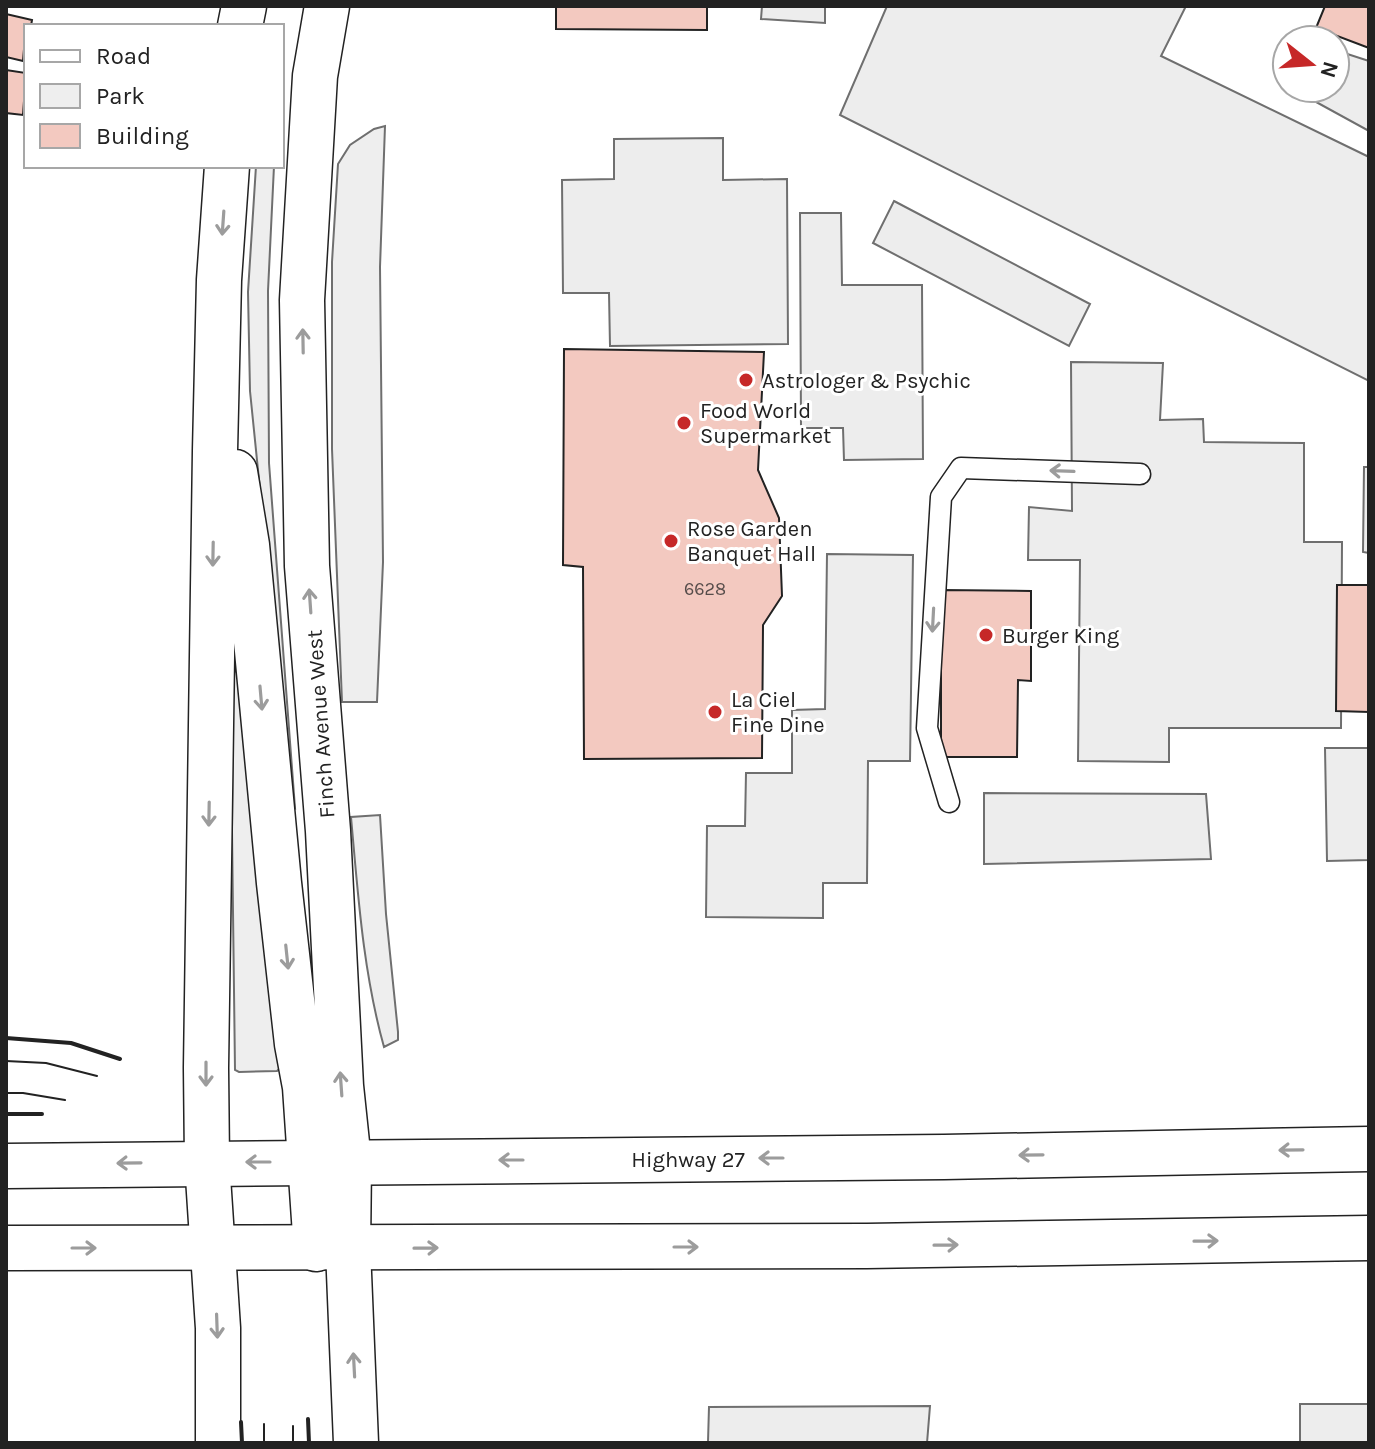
<svg xmlns="http://www.w3.org/2000/svg" width="1375" height="1449" font-family="Karla,sans-serif">
<rect width="100%" height="100%" fill="#fff"/>
<path fill="#eee" stroke="#6f6f6f" stroke-width="2" d="M385 126 380 267 383 562 377 702H342L332 449V262L338 164 350 145 374 129Z
M256 166H274L268 291 269 463 295 808 292 806 250 391 248 292Z
M236 671 239 672 280 1068 277 1071 239 1072 235 1070 232 832 233 673Z
M380 815 386 914 398 1032V1040L384 1047C363 972 358 894 351 817Z"/>
<path fill="#ededed" stroke="#6f6f6f" stroke-width="2" d="M762 6H825V23L761 19Z
M887 6H1186L1161 56 1369 157V381L840 115Z
M1335 50 1369 61V131L1307 97 1312 88H1335Z
M723 138V180L787 179 788 344 610 346 609 293H563L562 180 614 179V139Z
M894 201 1090 304 1069 346 873 243Z
M800 213H841L842 285H922L923 459 844 460 843 428H801Z
M1071 362 1163 363 1160 420 1203 419 1204 442 1304 443V542H1342L1341 728H1169V762L1078 761 1080 560H1028L1029 507 1072 511Z
M1364 467H1369V553L1363 552Z
M827 554 913 555 910 761H868L867 883H823V918L706 917 707 826H745L746 773H792V710L825 709Z
M1325 748H1369V860L1327 861Z
M984 793 1206 794 1211 859 984 864Z
M1300 1404H1369V1443H1300Z
M930 1406 927 1443H705L708 1442 709 1407Z"/>
<path fill="#f3c9c0" stroke="#222" stroke-width="2" d="M556 6H707V30L556 29Z
M1325 6H1369V48L1316 28Z
M6 14 32 20 31 26H26L23 61 6 57Z
M6 70 26 73 23 115 6 113Z
M564 349 764 352 758 470 779 518 782 596 763 625 762 758 584 759 583 567 563 565Z
M1337 585H1369V712L1336 711Z
M941 590 1031 591V681L1018 680 1017 757H941Z"/>
<g fill="none" stroke-linecap="round" stroke-linejoin="round">
<defs>
<path id="lane" d="M949 802 927 728 941 497 961 468 1140 474"/>
<path id="secondary" d="M327 6 315 76 302 300 307 566 328 831 341 1086 349 1162 348 1249 356 1443
M240 26 244 6
M235 472 247 545 279 883 297 1044 305 1087 316 1249
M218 1443V1328L207 1162 206 1068 215 451 219 280 227 166"/>
<path id="primary" d="M6 1166 944 1157 1369 1149
M6 1248 867 1246 1369 1238"/>
</defs>
<use href="#lane" stroke="#222" stroke-width="23"/>
<use href="#secondary" stroke="#222" stroke-width="47"/>
<use href="#primary" stroke="#222" stroke-width="47"/>
<use href="#lane" stroke="#fff" stroke-width="20"/>
<use href="#secondary" stroke="#fff" stroke-width="44"/>
<use href="#primary" stroke="#fff" stroke-width="44"/>
<path stroke="#222" stroke-width="2" d="M6 1061 46 1063 97 1076
M6 1093H23L65 1100
M264 1424V1443
M293 1426V1443"/>
<path stroke="#222" stroke-width="4" d="M6 1038 71 1043 120 1059
M6 1114H42
M308 1419 309 1443
M241 1422 242 1443"/>
</g>
<defs><path id="oneway-shaft" d="M-6 0H5M1.5-3L5.5 0L1.5 3" fill="none" stroke-width="1.6" stroke-linecap="round" stroke-linejoin="round" transform="scale(2)"/></defs>
<g stroke="#9c9c9c">
<use href="#oneway-shaft" transform="translate(223 223) rotate(94)"/>
<use href="#oneway-shaft" transform="translate(303 341) rotate(-91)"/>
<use href="#oneway-shaft" transform="translate(1062 471) rotate(-178)"/>
<use href="#oneway-shaft" transform="translate(213 554) rotate(91)"/>
<use href="#oneway-shaft" transform="translate(310 601) rotate(-94)"/>
<use href="#oneway-shaft" transform="translate(933 620) rotate(93)"/>
<use href="#oneway-shaft" transform="translate(261 698) rotate(85)"/>
<use href="#oneway-shaft" transform="translate(209 814) rotate(91)"/>
<use href="#oneway-shaft" transform="translate(287 957) rotate(84)"/>
<use href="#oneway-shaft" transform="translate(206 1074) rotate(90)"/>
<use href="#oneway-shaft" transform="translate(341 1084) rotate(-94)"/>
<use href="#oneway-shaft" transform="translate(1291 1150) rotate(179)"/>
<use href="#oneway-shaft" transform="translate(1031 1155) rotate(179)"/>
<use href="#oneway-shaft" transform="translate(771 1158) rotate(180)"/>
<use href="#oneway-shaft" transform="translate(511 1160) rotate(180)"/>
<use href="#oneway-shaft" transform="translate(258 1162) rotate(180)"/>
<use href="#oneway-shaft" transform="translate(129 1163) rotate(179)"/>
<use href="#oneway-shaft" transform="translate(1206 1241) rotate(-1)"/>
<use href="#oneway-shaft" transform="translate(946 1245) rotate(-1)"/>
<use href="#oneway-shaft" transform="translate(686 1247)"/>
<use href="#oneway-shaft" transform="translate(84 1248)"/>
<use href="#oneway-shaft" transform="translate(426 1248) rotate(-1)"/>
<use href="#oneway-shaft" transform="translate(217 1326) rotate(88)"/>
<use href="#oneway-shaft" transform="translate(354 1365) rotate(-93)"/>
</g>
<g fill="#c62828" stroke="#fff" stroke-width="3">
<circle cx="746" cy="380" r="8"/>
<circle cx="684" cy="423" r="8"/>
<circle cx="671" cy="541" r="8"/>
<circle cx="986" cy="635" r="8"/>
<circle cx="715" cy="712" r="8"/>
</g>
<g text-anchor="middle" stroke-width="6" stroke-linejoin="round" paint-order="stroke">
<g font-size="18" fill="#564c4a">
<text x="705" y="595">6628</text>
</g>
<g font-size="22" fill="#222" stroke="#fff" text-anchor="start">
<text x="762" y="388">Astrologer &amp; Psychic</text>
<text x="700" y="418">Food World<tspan x="700" dy="25">Supermarket</tspan></text>
<text x="687" y="536">Rose Garden<tspan x="687" dy="25">Banquet Hall</tspan></text>
<text x="1002" y="643">Burger King</text>
<text x="731" y="707">La Ciel<tspan x="731" dy="25">Fine Dine</tspan></text>
</g>
<g font-size="22" fill="#222" stroke="#fff">
<text transform="translate(320 724) rotate(-94)" y="8">Finch Avenue West</text>
<text x="688" y="1167">Highway 27</text>
</g>
</g>
<rect width="1375" height="1449" fill="none" stroke="#222222" stroke-width="16"/>
<rect x="24" y="24" width="260" height="144" fill="#ffffff" stroke="#a7a7a7" stroke-width="2"/>
<rect x="40" y="50" width="40" height="12" fill="#ffffff" stroke="#a7a7a7" stroke-width="2"/>
<text x="96" y="64" font-size="24" fill="#222222">Road</text>
<rect x="40" y="84" width="40" height="24" fill="#eeeeee" stroke="#a7a7a7" stroke-width="2"/>
<text x="96" y="104" font-size="24" fill="#222222">Park</text>
<rect x="40" y="124" width="40" height="24" fill="#f3c9c0" stroke="#a7a7a7" stroke-width="2"/>
<text x="96" y="144" font-size="24" fill="#222222">Building</text>
<g transform="translate(1311 64) rotate(107)"><circle r="38" fill="#ffffff" stroke="#a7a7a7" stroke-width="2"/>
<path d="M0-6L14 30L0 20L-14 30Z" fill="#c62828"/>
<text y="-12" font-size="22" font-weight="bold" text-anchor="middle" fill="#222222">N</text>
</g>
</svg>
